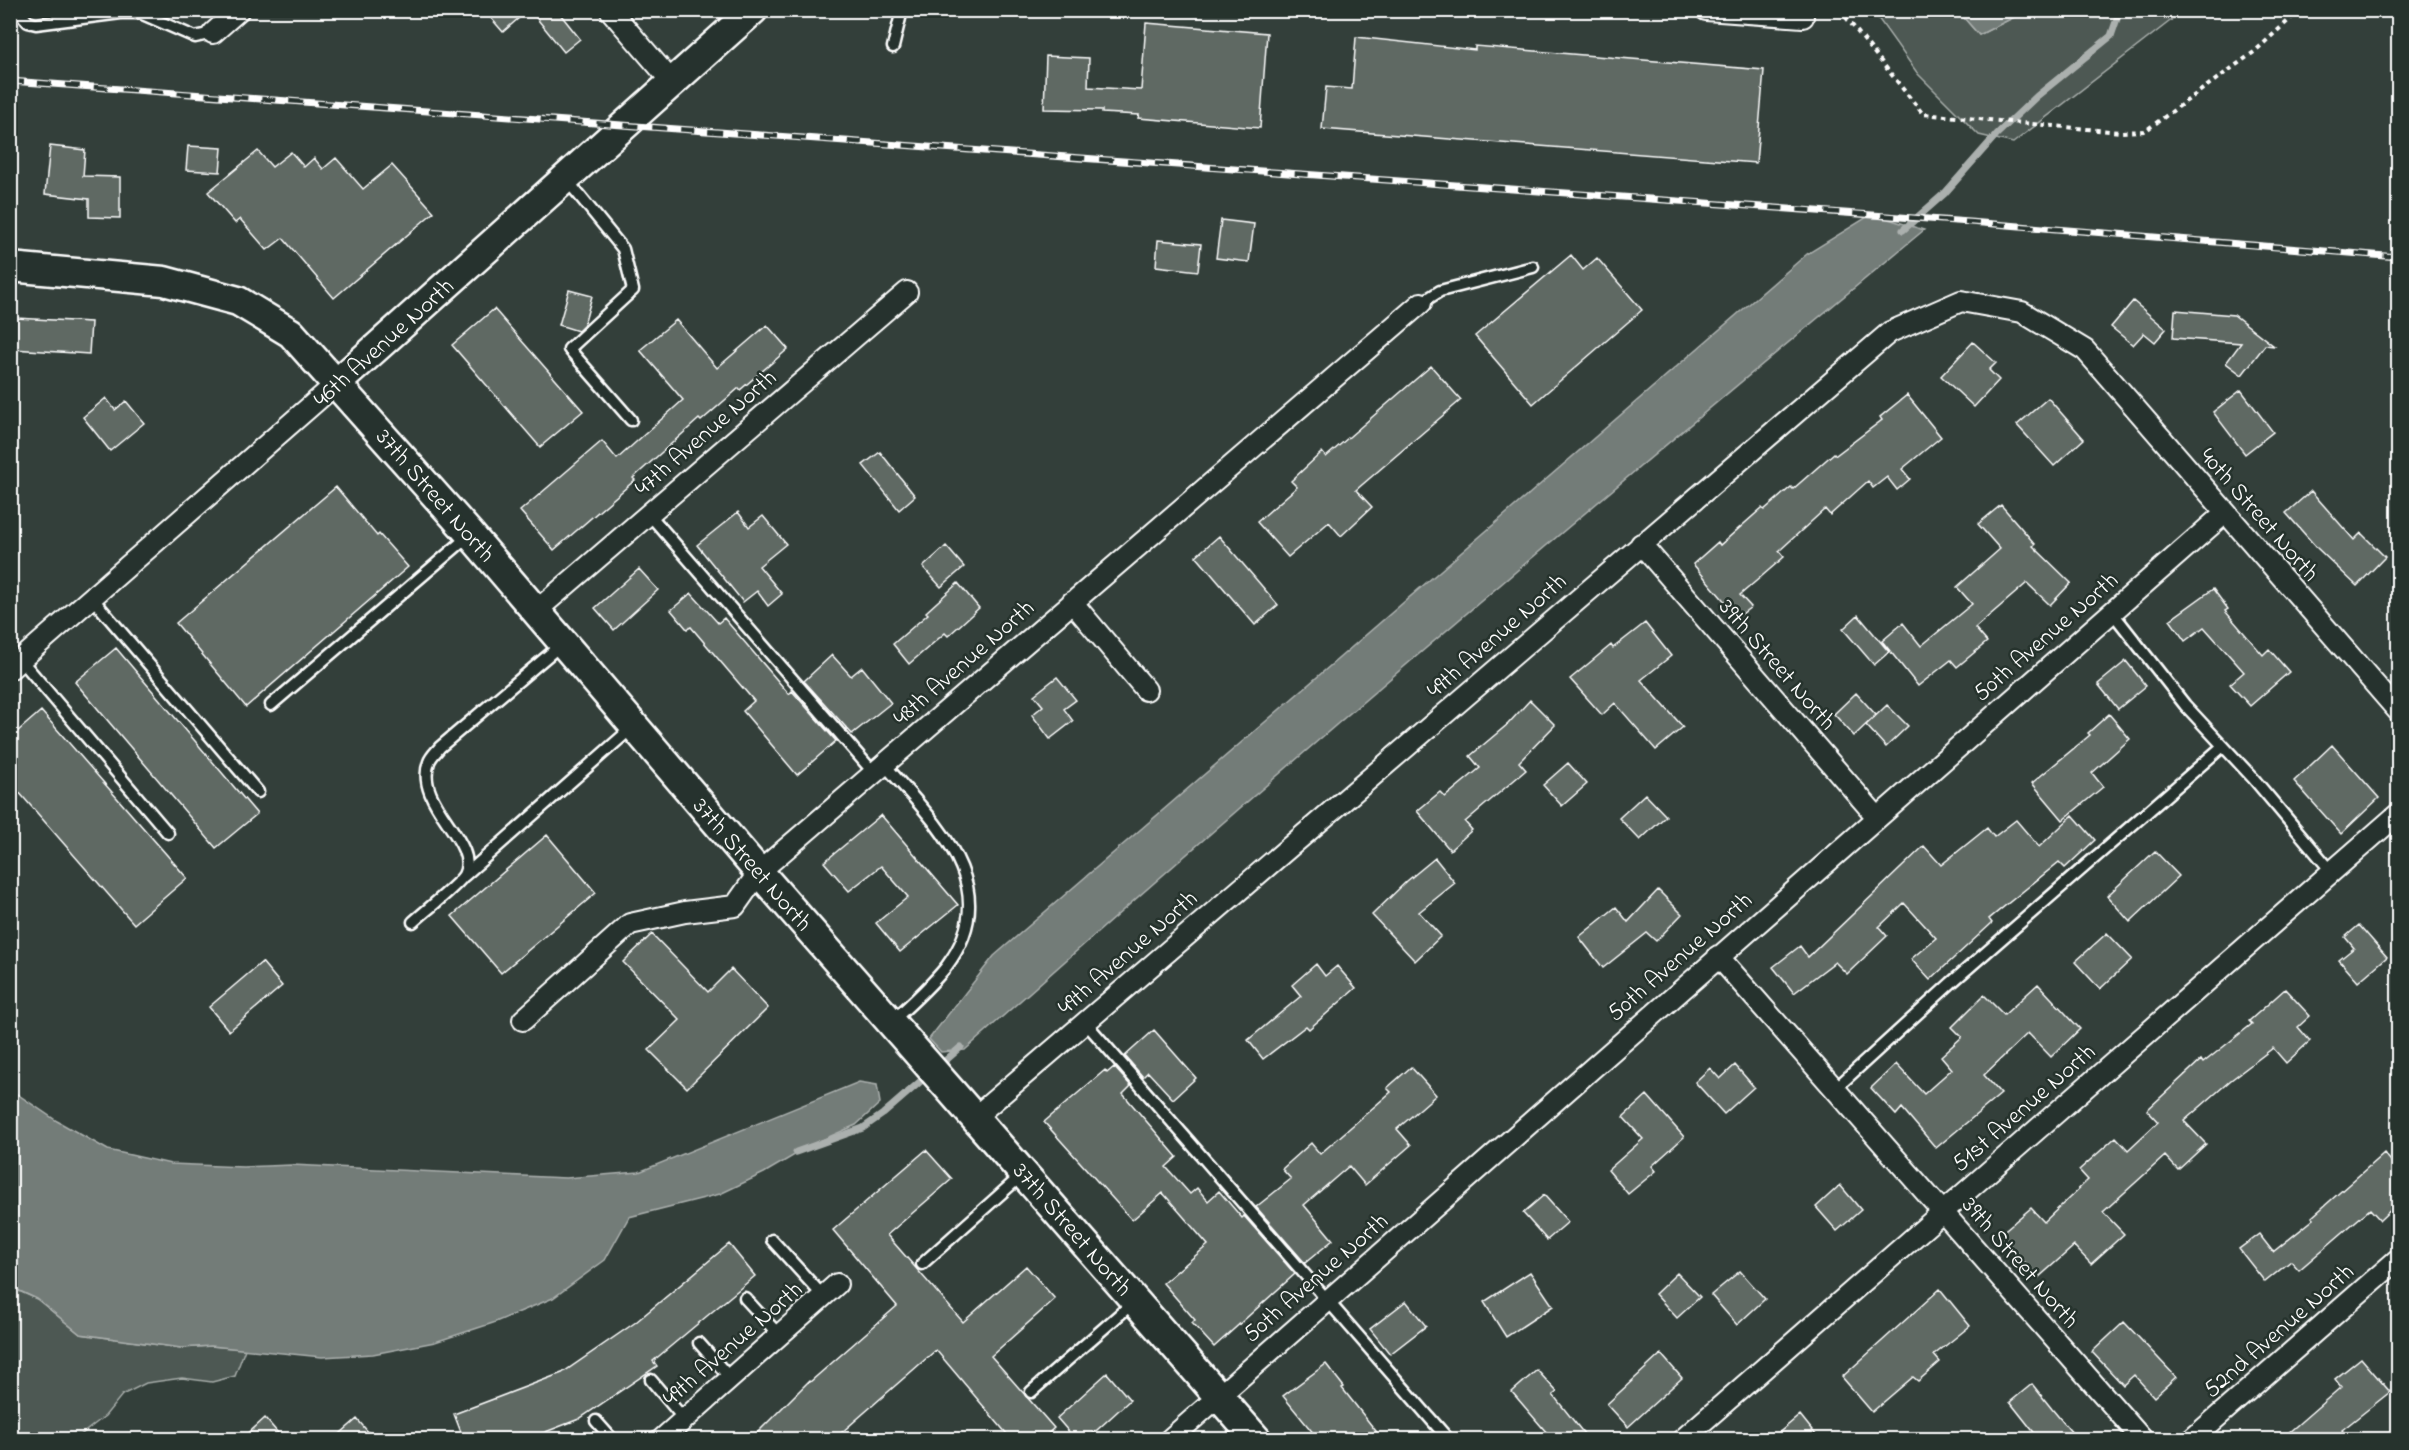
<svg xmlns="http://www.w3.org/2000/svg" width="2409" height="1450" font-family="'Indie Flower',sans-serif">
<rect width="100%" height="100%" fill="#333f3a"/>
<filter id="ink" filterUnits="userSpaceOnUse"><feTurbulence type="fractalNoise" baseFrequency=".0167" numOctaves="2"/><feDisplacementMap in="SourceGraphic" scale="12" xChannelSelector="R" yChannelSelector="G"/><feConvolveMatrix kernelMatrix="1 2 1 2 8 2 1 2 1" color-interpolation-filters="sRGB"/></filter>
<g filter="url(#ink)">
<path fill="#4d5853" stroke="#a6aca9" stroke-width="1.5" d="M1873 11H1958L1979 35 2026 11H2183L2013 143 1979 135 1918 74Z
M10 1287 37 1299 80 1334 181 1348 211 1346 245 1349 235 1376 212 1382 182 1378 146 1383 122 1395 105 1416 78 1437 25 1439 11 1435Z"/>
<path fill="#737b78" stroke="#abb0ae" stroke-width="1.5" d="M1958 11H2026L1979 35Z
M1872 214 1924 230C1600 498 1278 770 965 1050L941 1052 929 1039 994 956 1807 254Z
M859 1082 877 1085 880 1103 856 1125 815 1143 764 1173 720 1194 629 1217 605 1260 553 1298 493 1323 435 1342 373 1354 322 1357 211 1346 181 1348 80 1334 37 1299 11 1287V1090L57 1121 108 1150 171 1164 243 1167 292 1165 566 1178 639 1172Z"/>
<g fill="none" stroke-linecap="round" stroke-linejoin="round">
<path stroke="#abb0ae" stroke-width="7" d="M1903 230 1945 193 1997 134 2037 96 2111 36 2120 10
M938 1067 961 1047
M796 1152 863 1128 883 1114 929 1074"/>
</g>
<path fill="#5f6964" stroke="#fff" stroke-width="1.5" d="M484 10H528L503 32Z
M530 10H557L580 39 564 52Z
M1146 23 1267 33 1260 128 1138 118 1139 115 1102 113V110L1044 109 1046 56 1089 58 1088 87 1141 90Z
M1356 37 1475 50V46L1764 70 1756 163 1322 129 1326 87 1352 89Z
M50 146 85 150 83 176 120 177V218L89 217V199L45 194Z
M188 146 222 148 220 172 186 170Z
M258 151 272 167 291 152 304 167 314 158 323 169 336 158 363 189 392 165 434 212 334 298 283 238 267 250 240 219 235 223 208 192Z
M1221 220 1254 224 1249 262 1216 258Z
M1158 240 1201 244 1198 271 1156 266Z
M1571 255 1583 270 1597 258 1642 310 1533 404 1475 336Z
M569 290 592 296 584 325 578 331 559 325Z
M2133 301 2166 329 2155 342 2144 333 2133 345 2111 327Z
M494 309 583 411 540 447 452 345Z
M2175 310 2234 315 2274 346 2265 345 2242 375 2226 363 2241 343 2173 338Z
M15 318 91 322 89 354 13 349Z
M676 320 717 368 767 325 788 349 740 390 739 388 701 421 699 419 633 478 635 480 554 550 520 511 602 441 617 459 683 400 640 350Z
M1973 342 1996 363 1989 370 1999 380 1974 407 1941 376Z
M1431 366 1461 400 1356 490 1372 507 1341 536 1329 522 1288 557 1257 522 1297 487 1291 481 1322 452 1326 457Z
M2241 390 2273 432 2245 454 2213 412Z
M1907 395 1941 437 1902 469 1910 479 1897 490 1887 477 1873 488 1868 481 1830 515 1825 509 1779 551 1784 557 1740 595 1751 607 1738 617 1693 564 1718 542 1720 545 1762 508 1764 510 1791 487 1793 489 1834 453 1836 455 1882 420 1880 417Z
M106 398 115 410 126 401 144 423 110 451 83 417Z
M2048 398 2084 439 2054 466 2017 425Z
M880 452 915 496 899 510 863 465Z
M336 487 377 536 379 534 408 567 246 707 176 623Z
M2311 491 2354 540 2361 533 2385 557 2357 586 2317 548 2286 513Z
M2001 505 2035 544 2033 546 2071 583 2050 605 2027 583 1975 628 1987 642 1957 667 1951 660 1918 686 1882 641 1903 623 1921 646 1972 604 1957 587 2000 549 1978 524Z
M738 512 749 527 763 516 786 544 759 566 782 594 768 606 757 591 743 602 697 545Z
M1219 536 1278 605 1255 625 1196 556Z
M946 546 964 567 941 587 923 567Z
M639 569 658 590 614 630 595 608Z
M958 583 979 608 948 636 945 633 909 664 893 644 928 614 926 612Z
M2213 589 2228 609 2225 611 2263 655 2269 649 2289 672 2250 706 2230 684 2244 672 2204 627 2185 641 2170 620Z
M691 593 718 623 724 618 789 694 792 691 836 741 797 775 743 711 754 701 691 627 687 629 671 610Z
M1858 615 1889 652 1874 665 1843 629Z
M1645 623 1671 656 1641 680 1683 727 1656 750 1615 703 1602 715 1570 679 1611 645 1613 648Z
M116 648 257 814 216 848 75 682Z
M832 655 851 676 862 667 891 703 852 734 804 681Z
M2126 661 2146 686 2118 709 2098 684Z
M1057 677 1076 700 1064 709 1073 721 1050 739 1032 715 1043 706 1034 695Z
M1856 693 1876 715 1854 736 1834 714Z
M1530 700 1555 725 1519 762 1526 770 1465 822 1472 830 1450 850 1417 811 1440 792 1445 797 1480 768 1470 756 1508 724Z
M1887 705 1908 726 1886 747 1866 725Z
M41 711 187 878 134 924 10 782V738Z
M2109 714 2130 739 2092 773 2103 787 2063 820 2032 783 2090 735 2088 733Z
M2332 745 2379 798 2341 834 2294 781Z
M1568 763 1587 784 1562 806 1543 785Z
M1645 794 1666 816 1640 840 1619 818Z
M881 815 958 905 900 952 876 923 908 897 881 866 849 891 824 862Z
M2073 815 2095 840 2065 868 2059 862 1989 919 1992 923 1930 980 1911 959 1936 938 1904 903 1879 927 1887 936 1847 974 1835 962 1794 993 1773 967 1800 946 1808 957 1924 846 1941 865 1987 828 1994 837 2016 820 2039 847Z
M547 835 596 893 501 973 452 916Z
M2155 851 2179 876 2130 922 2107 896Z
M1435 858 1455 883 1419 912 1441 936 1415 961 1372 915 1407 881Z
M1658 890 1682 914 1656 941 1647 933 1603 968 1579 937 1616 907 1628 922Z
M2359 925 2387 957 2358 982 2339 960 2354 948 2345 937Z
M2107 933 2132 959 2100 989 2075 962Z
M652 934 708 992 731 969 768 1008 687 1088 649 1050 680 1020 623 962Z
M262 962 282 986 229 1031 209 1007Z
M1316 964 1325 976 1337 966 1356 988 1309 1029 1306 1026 1263 1059 1248 1040 1301 996 1292 985Z
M2038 984 2080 1029 2051 1057 2028 1033 1984 1075 2001 1094 1936 1148 1902 1108 1896 1115 1871 1088 1896 1064 1924 1094 1952 1069 1941 1056 1962 1037 1952 1027 1984 995 2004 1015Z
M2285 989 2310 1016 2298 1027 2310 1041 2286 1063 2273 1048 2231 1080 2184 1121 2206 1144 2178 1170 2165 1156 2103 1212 2124 1234 2091 1264 2074 1246 2038 1278 2000 1234 2031 1208 2044 1222 2088 1180 2079 1170 2116 1137 2128 1150 2158 1122 2147 1110 2201 1060 2203 1063 2252 1024 2249 1021Z
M1154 1030 1196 1078 1173 1099 1148 1072 1143 1077 1125 1056Z
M1735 1065 1754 1087 1724 1114 1695 1082 1710 1068 1720 1079Z
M1114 1067 1131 1086 1123 1094 1177 1157 1166 1167 1190 1194 1197 1188 1208 1201 1219 1191 1242 1218 1244 1216 1295 1274 1214 1347 1192 1323 1195 1320 1163 1283 1208 1245 1163 1193 1132 1220 1044 1122 1105 1070 1107 1073Z
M1411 1067 1436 1095 1397 1129 1411 1145 1365 1185 1349 1166 1304 1205 1333 1240 1305 1263 1256 1207 1291 1179 1282 1169 1311 1143 1320 1154 1391 1092 1387 1088Z
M1647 1095 1684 1137 1652 1166 1656 1171 1628 1194 1608 1170 1643 1139 1623 1117Z
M926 1150 952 1179 887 1235 963 1322 1026 1266 1055 1299 991 1356 1054 1428 1041 1440H1012L936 1350 833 1440H750L809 1381 810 1382 897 1306 833 1230Z
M2384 1153 2398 1169V1203L2380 1220 2370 1209 2299 1270 2291 1261 2265 1282 2239 1249 2259 1234 2273 1252 2314 1219 2312 1217Z
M1840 1185 1861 1210 1837 1231 1816 1207Z
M1544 1195 1568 1222 1547 1240 1523 1213Z
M729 1244 755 1276 653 1361 657 1366 579 1419 525 1440H464L454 1414 562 1373 636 1322Z
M1740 1271 1765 1299 1737 1325 1711 1295Z
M1530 1272 1553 1306 1506 1337 1484 1302Z
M1677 1273 1700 1297 1677 1318 1655 1294Z
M1940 1289 1970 1326 1934 1355 1940 1362 1918 1381 1913 1377 1872 1412 1842 1377Z
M1406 1301 1426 1326 1390 1354 1370 1329Z
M2124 1322 2176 1377 2154 1397 2134 1375 2123 1385 2092 1352Z
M1661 1354 1682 1378 1628 1427 1607 1404Z
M2361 1358 2390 1392 2342 1430 2350 1440H2280L2341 1387 2335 1379Z
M1326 1364 1344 1387 1342 1388 1383 1440H1319L1283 1396Z
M1537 1370 1557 1392 1553 1395 1589 1440H1553L1512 1392Z
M1107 1373 1130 1400 1086 1440H1076L1057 1418Z
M2032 1384 2052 1409 2078 1440H2040L2010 1402Z
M1800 1415 1820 1440H1770Z
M265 1418 284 1440H241Z
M357 1419 375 1440H333Z"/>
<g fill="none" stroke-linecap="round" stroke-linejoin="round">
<defs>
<path id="lane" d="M18 10 28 22 36 24 121 13H140L195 37 213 33
M893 47 902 10
M566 179 623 249 633 290 569 349 631 420
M1421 303 1440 291 1533 267
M649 514 874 773
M92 598 258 792
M2112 612 2185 705 2253 778 2332 872
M21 660 168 833
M271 705 470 535
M884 764C934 822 1007 887 946 967 930 987 910 1005 891 1022
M464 876 634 726
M413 922C423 913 459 884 464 875 481 842 413 804 429 762 431 756 437 751 440 747L563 643
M1085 1022 1449 1440
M1835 1089 1951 983 2223 746
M772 1240 823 1296
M922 1264 1023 1174
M745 1298 779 1335
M699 1343 730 1378
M651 1380 684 1419
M1031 1392 1135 1301
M596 1421 613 1440"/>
<path id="street" d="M610 10 672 82
M1706 10 1803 17
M213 33 239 10
M1641 544 1877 817
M1072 602 1146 690
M536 611 907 292
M10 669 337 383
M1718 956 2143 1440
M523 1020 630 924 685 912 735 906 759 872 1421 303
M975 1117 1890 332 1961 301 2022 312 2085 350 2398 711
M661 1440 837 1284
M1169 1440 2225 513
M1682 1440 2398 814
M2191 1440 2398 1259"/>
<path id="secondary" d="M10 267 164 281 238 301 291 333 470 534 759 872 1257 1440
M337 383 753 10"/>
</defs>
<use href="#lane" stroke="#fff" stroke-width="15"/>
<use href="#street" stroke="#fff" stroke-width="24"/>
<use href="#secondary" stroke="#fff" stroke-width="33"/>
<path stroke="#fff" stroke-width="4" stroke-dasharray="4.5 4.5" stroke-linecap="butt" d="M1840 10 1923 114 2120 132 2145 131 2254 52 2300 10"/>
<use href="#lane" stroke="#26332d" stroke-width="10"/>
<use href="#street" stroke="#26332d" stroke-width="20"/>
<use href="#secondary" stroke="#26332d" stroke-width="28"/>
<defs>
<path id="rail" d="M10 81 1970 222 2398 257"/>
</defs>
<use href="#rail" stroke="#fff" stroke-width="7"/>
<use href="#rail" stroke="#26332d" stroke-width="4.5" stroke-dasharray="14" stroke-linecap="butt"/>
</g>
</g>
<g text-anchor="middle" stroke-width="5" stroke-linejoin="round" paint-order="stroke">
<g font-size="24" fill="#fff" stroke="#26332d">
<text transform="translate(383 342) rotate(-42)" y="8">46th Avenue North</text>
<text transform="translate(705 432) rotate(-41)" y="8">47th Avenue North</text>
<text transform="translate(436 495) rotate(49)" y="8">37th Street North</text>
<text transform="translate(2260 514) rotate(49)" y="8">40th Street North</text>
<text transform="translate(1496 635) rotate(-41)" y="8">49th Avenue North</text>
<text transform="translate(2045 636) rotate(-41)" y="8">50th Avenue North</text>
<text transform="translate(963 662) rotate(-41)" y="8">48th Avenue North</text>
<text transform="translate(1778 664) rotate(49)" y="8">39th Street North</text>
<text transform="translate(753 864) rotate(49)" y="8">37th Street North</text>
<text transform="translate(1127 952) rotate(-41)" y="8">49th Avenue North</text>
<text transform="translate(1679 956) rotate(-41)" y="8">50th Avenue North</text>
<text transform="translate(2023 1107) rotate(-41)" y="8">51st Avenue North</text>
<text transform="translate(1073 1229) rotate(49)" y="8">37th Street North</text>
<text transform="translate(2021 1262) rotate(49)" y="8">39th Street North</text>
<text transform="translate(1315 1277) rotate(-41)" y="8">50th Avenue North</text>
<text transform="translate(2278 1330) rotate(-41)" y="8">52nd Avenue North</text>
<text transform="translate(732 1343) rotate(-41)" y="8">49th Avenue North</text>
</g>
</g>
<rect width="2409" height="1450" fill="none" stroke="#26332d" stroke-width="36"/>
<rect x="18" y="18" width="2373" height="1414" fill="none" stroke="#fff" stroke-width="2" filter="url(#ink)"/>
</svg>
